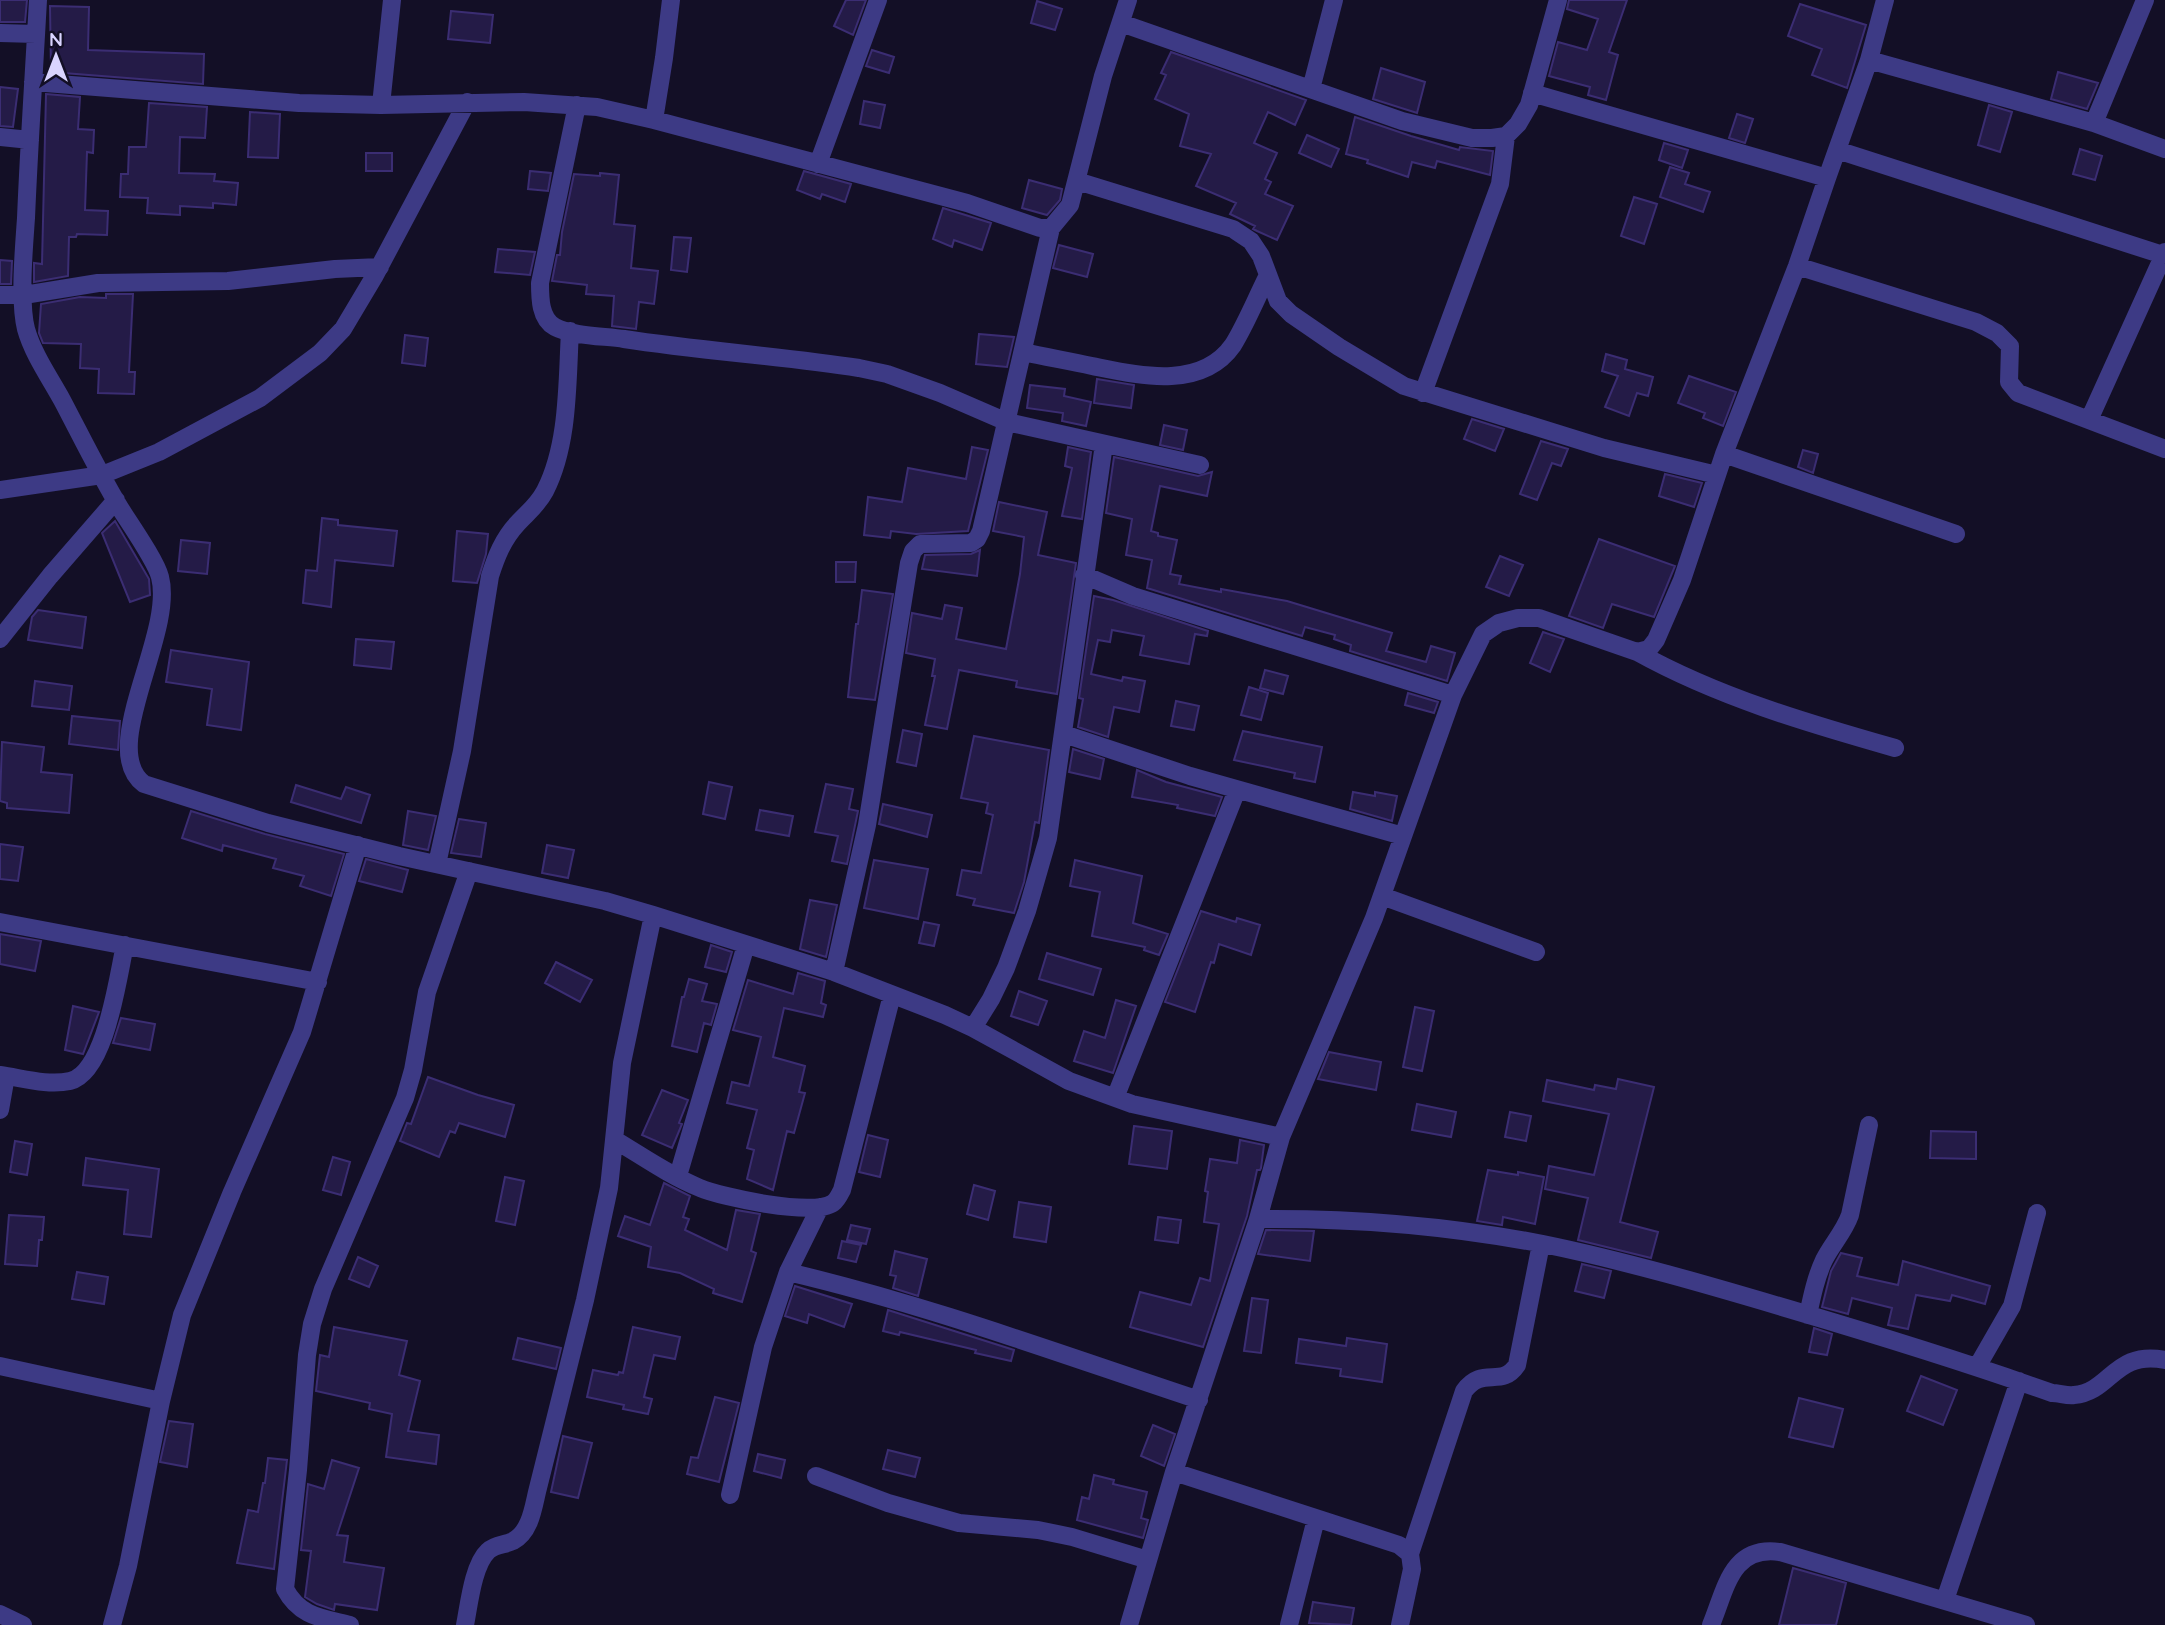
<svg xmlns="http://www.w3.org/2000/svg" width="2165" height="1625" font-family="Quicksand,sans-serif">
<rect width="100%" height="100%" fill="#130f26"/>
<path fill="#241b47" stroke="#3b2d73" stroke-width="2" d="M0 0H27L25 22H0Z
M846 0H866L853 35 834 26Z
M1569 0H1627L1609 52 1618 55 1606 100 1588 95 1590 87 1549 76 1558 42 1587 50 1598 19 1567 9Z
M1037 1 1062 9 1055 30 1031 23Z
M1800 4 1866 25 1847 88 1812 75 1822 49 1788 36Z
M50 6 89 7 88 50 204 54 203 84 51 72Z
M451 11 493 15 490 43 448 39Z
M872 50 894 57 889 73 866 66Z
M1171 52 1306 100 1295 125 1268 112 1254 143 1277 153 1265 179 1271 182 1265 194 1293 206 1277 240 1257 231 1253 229 1255 226 1230 214 1236 203 1196 186 1211 154 1180 146 1189 114 1155 99 1166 75 1161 73Z
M1381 68 1425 82 1417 113 1373 99Z
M2058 72 2098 83 2087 109 2051 99Z
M0 87 18 89 13 127 0 126Z
M46 94 80 97 78 129 94 130 93 153 87 152 85 210 108 211 107 235 77 234 76 237H69L68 276 34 282V263L42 264Z
M864 101 885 105 880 128 860 124Z
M149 103 207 107 205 138 180 137 179 173 215 174 214 181 238 183 236 205 213 203V208L180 206V215L147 213 148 198 120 197 121 174H128L129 147H146Z
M1989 105 2012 112 2000 152 1978 145Z
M250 112 280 114 278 158 248 157Z
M1737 114 1753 119 1745 143 1729 138Z
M1355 117 1411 136 1459 150 1460 147 1493 151 1490 175 1437 161 1435 168 1412 162 1408 177 1367 163 1368 160 1346 154Z
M1307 135 1339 149 1331 167 1299 153Z
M1664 143 1688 150 1682 168 1659 160Z
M2080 149 2102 156 2095 180 2073 174Z
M366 153H392V171H366Z
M1670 167 1689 173 1685 184 1710 192 1703 212 1660 197Z
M530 171 551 173 548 191 528 189Z
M804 171 851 184 845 202 822 194 820 199 797 190Z
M600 173 619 175 614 224 635 226 631 268 658 271 654 304 639 302 636 329 612 326 614 296 586 294 587 285 552 281 557 255H560L562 232 574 174 600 176Z
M1029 180 1062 189 1060 200 1047 215 1022 208Z
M1634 197 1657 204 1644 244 1621 236Z
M943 208 991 223 982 250 954 240 952 247 933 239Z
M674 237 691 238 687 272 671 270Z
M1059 245 1093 254 1087 277 1053 268Z
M498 249 535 252 530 275 495 272Z
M0 260 12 261 11 284H0Z
M106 294H133L129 372H135L134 394 98 393 99 369 80 368 81 344 43 343 39 333 41 304 80 297 106 298Z
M979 334 1014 337 1007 367 976 364Z
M405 335 428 338 425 366 402 363Z
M1606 354 1627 360 1625 369 1653 377 1648 396 1637 393 1629 416 1605 407 1618 376 1602 371Z
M1689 376 1736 392 1723 426 1703 418 1705 413 1678 403Z
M1097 379 1134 385 1131 408 1094 403Z
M1030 385 1065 389 1064 396 1091 402 1086 426 1062 421 1063 413 1027 408Z
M1472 419 1504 429 1495 451 1464 439Z
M1164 425 1187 430 1183 450 1160 445Z
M1541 441 1568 449 1561 466 1552 463 1537 500 1520 494Z
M972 447 988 450 968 531 916 534 891 531 890 538 864 535 868 497 902 502 908 468 966 479Z
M1068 447 1091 452 1082 519 1062 516 1072 468 1065 466Z
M1803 450 1818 454 1813 473 1798 467Z
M1114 457 1198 476 1212 472 1207 496 1160 486 1151 531 1158 533V536L1177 540 1170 574 1181 576 1179 584 1221 592V589L1287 601 1392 633 1386 651 1426 662 1431 646 1455 653 1447 681 1350 651 1351 645 1334 639 1335 635 1305 627 1302 636 1147 588 1152 560 1126 555 1132 519 1106 513Z
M1665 474 1702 483 1694 507 1659 496Z
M999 502 1047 512 1038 555 1076 563 1057 694 1016 687 1017 681 959 670 947 729 925 725 935 676H932L935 659 906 653 912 613 942 619 945 605 962 608 956 639 1006 649 1020 574 1024 537 993 531Z
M322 518 338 520V525L397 531 393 566 335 560 331 607 303 603 306 570 317 571Z
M115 521 149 579 150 595 130 602 102 533Z
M457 531 488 534 486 554 477 583 453 581Z
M1599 539 1675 566 1654 617 1612 604 1603 628 1569 616Z
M181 540 210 543 207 574 178 571Z
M980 550 977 576 922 569 925 555 971 554Z
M1500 556 1523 565 1509 596 1486 587Z
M836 562H856L855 582H836Z
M862 590 893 594 875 700 848 697 856 624H858Z
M1094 596 1113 600 1208 631 1207 636 1195 634 1189 664 1140 655 1144 636 1112 630 1110 642 1098 640 1091 674 1122 681 1123 677 1145 681 1139 712 1114 707 1108 737 1078 727 1083 699 1079 698Z
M38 610 86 617 82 648 28 640 32 617Z
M1543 632 1564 639 1550 672 1530 663Z
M356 639 394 642 391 669 354 665Z
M171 650 249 662 241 730 207 725 212 689 166 682Z
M1265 670 1288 676 1283 694 1260 688Z
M35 681 72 686 69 710 32 706Z
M1249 687 1268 693 1261 720 1241 715Z
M1408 693 1438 702 1434 713 1405 705Z
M1176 701 1199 706 1194 730 1171 726Z
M72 716 120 721 118 750 69 744Z
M903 730 922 734 916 766 897 762Z
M1243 731 1322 747 1315 782 1294 778 1295 773 1234 760Z
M974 736 1049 750 1039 823 1035 822 1024 882 1014 913 973 905 975 899 957 895 962 870 981 873 993 815 986 813 988 803 961 798Z
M2 742 44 747 41 772 72 775 69 813 7 808V803L0 801Z
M1073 749 1104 759 1100 779 1069 772Z
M1137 770 1166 782 1222 797 1215 816 1177 808 1178 805 1132 797Z
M709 782 732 787 725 819 703 814Z
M826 784 853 789 849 809 858 811 847 864 832 861 838 836 815 832Z
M296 785 341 799 346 787 370 795 361 823 291 802Z
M1353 792 1375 796V792L1397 796 1392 821 1350 809Z
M883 804 932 815 927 837 879 824Z
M760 810 793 816 789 836 756 830Z
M191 811 265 834 344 854 331 896 300 886 304 876 273 868 276 859 223 845 222 851 182 838Z
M408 811 436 816 428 850 403 845Z
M459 819 486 823 481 857 451 853Z
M0 844 23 847 18 881 0 879Z
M547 845 574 850 568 878 542 873Z
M366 859 408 870 402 892 359 881Z
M874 860 928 869 918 919 864 908Z
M1075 860 1142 876 1133 923 1168 934 1159 955 1144 950 1145 947 1092 936 1100 892 1070 886Z
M810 900 837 905 826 957 800 949Z
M1201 911 1236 922 1237 918 1260 925 1251 955 1219 944 1214 963 1211 962 1195 1012 1165 1002Z
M924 922 939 925 934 946 919 943Z
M0 934 41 941 35 971 0 964Z
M711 945 732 952 726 972 705 967Z
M1047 953 1101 969 1093 995 1039 979Z
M556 962 592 980 580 1002 545 983Z
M798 973 825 981 821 1003 826 1005 823 1017 784 1008 773 1057 805 1066 799 1092 805 1093 794 1133 787 1131 773 1190 747 1179 754 1150 747 1148 757 1110 727 1103 732 1082 749 1086 761 1037 733 1030 748 980 793 994Z
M689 979 707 984 702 1001 717 1004 711 1025 704 1023 697 1052 672 1046 682 997H684Z
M1019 991 1047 1001 1038 1025 1011 1016Z
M1116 1000 1136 1006 1113 1073 1074 1061 1084 1031 1105 1038Z
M73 1006 99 1012 83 1054 65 1050Z
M1415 1007 1434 1011 1422 1071 1403 1067Z
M121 1018 155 1024 150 1050 113 1043Z
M1329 1052 1381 1062 1376 1090 1318 1079Z
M428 1077 478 1095 514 1105 505 1137 459 1123 455 1133 450 1131 439 1157 400 1141 407 1123 411 1124Z
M1618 1079 1654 1087 1620 1222 1658 1232 1651 1258 1578 1240 1588 1198 1545 1189 1549 1166 1594 1175 1609 1114 1543 1101 1547 1080 1594 1090 1595 1085 1616 1089Z
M662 1090 688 1100 679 1123 682 1124 672 1148 642 1135Z
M1417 1104 1456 1112 1451 1137 1412 1130Z
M1510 1112 1531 1116 1526 1141 1505 1137Z
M1134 1126 1172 1131 1167 1169 1129 1164Z
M1931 1131 1976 1132V1159L1930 1158Z
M868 1135 888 1140 880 1177 859 1172Z
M1240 1140 1264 1145 1261 1168 1260 1170H1257L1247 1216 1203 1347 1130 1327 1140 1292 1191 1305 1200 1278 1210 1281 1219 1224 1204 1222 1208 1192 1205 1191 1210 1159 1237 1163Z
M15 1141 32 1144 27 1175 10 1172Z
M333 1157 350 1162 341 1195 323 1190Z
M86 1158 159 1169 151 1237 124 1234 128 1190 83 1185Z
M1488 1170 1518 1175V1172L1544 1177 1535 1224 1503 1217 1502 1225 1477 1221Z
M505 1177 524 1181 515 1225 496 1221Z
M664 1183 690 1196 683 1217 689 1219 685 1230 727 1250 736 1210 760 1214 751 1251 756 1253 742 1302 713 1293 714 1289 680 1273 648 1267 651 1247 618 1236 625 1216 650 1225Z
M974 1185 995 1191 988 1220 967 1214Z
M1019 1202 1051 1207 1046 1242 1014 1237Z
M9 1215 44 1217 42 1240H39L37 1266 5 1264Z
M1158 1217 1181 1220 1178 1243 1155 1240Z
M851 1225 870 1229 866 1244 847 1240Z
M1266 1230 1314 1231 1310 1261 1258 1254Z
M842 1241 861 1245 856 1262 838 1258Z
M895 1251 927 1259 918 1296 893 1288 896 1276 890 1275Z
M1841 1253 1862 1258 1857 1276 1898 1285 1903 1261 1990 1286 1985 1304 1952 1295 1950 1301 1916 1295 1908 1329 1888 1325 1892 1308 1852 1298 1848 1314 1822 1307 1831 1271Z
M358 1257 378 1266 369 1287 349 1279Z
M1582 1264 1611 1271 1604 1298 1575 1291Z
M77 1272 108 1277 104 1304 72 1299Z
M795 1286 852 1304 844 1327 809 1314 807 1323 785 1316Z
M1252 1298 1268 1300 1261 1353 1244 1351Z
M888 1310 1014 1350 1011 1361 975 1353 976 1350 900 1332 899 1335 883 1331Z
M334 1327 407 1341 399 1375 420 1381 408 1431 439 1435 436 1464 386 1457 392 1414 369 1409 370 1403 316 1391 320 1355 329 1357Z
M633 1327 680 1337 675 1359 654 1355 644 1397 652 1399 648 1414 623 1409 624 1405 587 1397 593 1370 618 1375 619 1372 623 1373Z
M1814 1328 1832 1334 1827 1355 1809 1352Z
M518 1338 561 1348 556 1369 513 1359Z
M1347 1338 1387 1344 1382 1382 1340 1376 1341 1369 1296 1363 1299 1339 1346 1346Z
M1921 1376 1957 1390 1943 1425 1907 1411Z
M715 1397 739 1403 719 1482 687 1474 691 1457 698 1458Z
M1799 1398 1843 1409 1833 1447 1789 1437Z
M169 1421 193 1424 187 1467 160 1462Z
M1153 1425 1175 1434 1164 1466 1141 1456Z
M563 1436 592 1443 578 1498 551 1492Z
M888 1450 920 1458 915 1477 883 1469Z
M758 1454 785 1460 781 1478 754 1471Z
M268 1458 287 1460 274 1569 237 1563 248 1510 258 1512 263 1483H265Z
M332 1460 359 1468 337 1535 348 1536 344 1562 384 1568 377 1610 335 1604 334 1610 317 1604 305 1597 311 1551 301 1550 308 1484 324 1489Z
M1094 1475 1114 1480 1113 1484 1147 1492 1141 1518 1148 1520 1143 1538 1077 1520 1082 1497 1089 1499Z
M1793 1568 1846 1583 1836 1625H1779Z
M1313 1602 1354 1608 1351 1625 1309 1623Z"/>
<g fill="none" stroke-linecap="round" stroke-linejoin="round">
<path stroke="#3d3a85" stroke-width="18" d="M38 0C34 73 29 145 26 218 24 247 19 301 26 329 33 354 50 378 62 400 81 436 99 473 120 508 130 524 156 561 160 577 175 634 97 749 144 784L268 823 399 856 605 901 653 915 834 972 945 1015 973 1028 1069 1081 1132 1104 1281 1137 1258 1219 1174 1472 1129 1625
M1121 23 1402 121 1472 138H1492L1506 136 1518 124 1529 105 1558 0
M0 33 36 34
M1869 60 2094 123 2165 149
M33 82 299 103 381 105 524 102 597 107 654 120 967 203 1040 228H1051L1070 205 1103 76 1128 0
M1311 89 1334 0
M1532 93 1827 178
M381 105 392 0
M577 105 540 283C540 298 540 319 555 327 572 336 604 336 624 339 702 351 781 356 859 368L887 374 940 393 1007 422 1200 465
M654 120 664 58 671 0
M2094 123 2145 0
M0 137 30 140
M1837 150 2163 255
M818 164 878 0
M1077 181 1233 229 1251 241 1261 256 1278 301 1291 314 1339 347 1404 386 1604 448 1717 475
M1797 266 1976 322 1997 333 2010 346 2009 382 2018 393 2165 449
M0 295H24L98 283 228 281 335 269 380 267
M1023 352C1046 357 1069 361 1092 366 1137 375 1201 391 1233 345 1246 324 1256 299 1267 277
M1423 393 1500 184 1506 136
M2089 420 2165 252
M1724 454 1956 534
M0 490 102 475 159 452 260 398 320 353 343 329 374 277 467 102
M1084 575 1133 596 1453 695
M0 639 50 576 116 500
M1637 652C1718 697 1807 723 1895 748
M1064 734 1190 776 1403 836
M437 864 462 751 490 576C496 557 503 539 517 524 528 512 537 506 545 491 569 444 567 383 570 331
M1382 896 1536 952
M0 922 318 982
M834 972 867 825 909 563 913 551 920 544 971 543 977 539 981 531 1051 228
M973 1028 991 999 1006 968 1027 911 1048 838 1104 444
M0 1075C22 1078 48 1086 70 1081 106 1072 118 976 125 945
M1115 1098 1237 790
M0 1110 6 1076
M1281 1137 1374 918 1453 695 1483 634 1499 623 1518 618H1539L1637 652 1649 649 1656 640 1682 580 1724 454 1797 266 1827 178 1869 60 1885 0
M615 1140C642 1156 670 1176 700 1188 721 1197 814 1217 833 1203 836 1201 840 1194 842 1190L892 995
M678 1176 746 945
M1258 1219C1353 1218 1450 1226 1543 1244 1626 1261 1708 1285 1789 1309 1877 1335 1965 1362 2052 1393 2059 1393 2067 1396 2074 1395 2111 1392 2114 1350 2165 1360
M788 1272C928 1305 1063 1355 1199 1400
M1808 1315C1812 1296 1816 1277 1824 1260 1832 1244 1844 1232 1850 1215L1869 1125
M0 1366 161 1401
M1977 1367 2012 1306 2037 1213
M1174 1472 1399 1545 1410 1554 1412 1569 1400 1625
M816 1476 888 1503 959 1523 1038 1530 1072 1537 1148 1560
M730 1495 763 1347 788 1272 820 1207
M1410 1554 1464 1391C1483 1365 1501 1389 1517 1365L1541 1244
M1945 1600 2019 1381
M0 1614 23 1625
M112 1625 128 1566 161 1401 182 1315 232 1192 302 1032 358 845
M350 1625C322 1618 300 1617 285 1589L298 1470 307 1355 312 1324 323 1289 405 1098 413 1070 427 992 469 871
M465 1625C469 1605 473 1565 488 1551 495 1544 505 1545 513 1541 530 1532 533 1509 537 1492L585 1300 609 1188 622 1063 653 915
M1289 1625 1316 1519
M1711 1625C1726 1589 1731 1545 1780 1552L2026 1625"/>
</g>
<g transform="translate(56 56)" stroke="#130f26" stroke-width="5" paint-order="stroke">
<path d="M0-5L12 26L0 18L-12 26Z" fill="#d9d4ff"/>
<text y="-10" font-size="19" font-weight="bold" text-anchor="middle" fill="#d9d4ff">N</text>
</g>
</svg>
